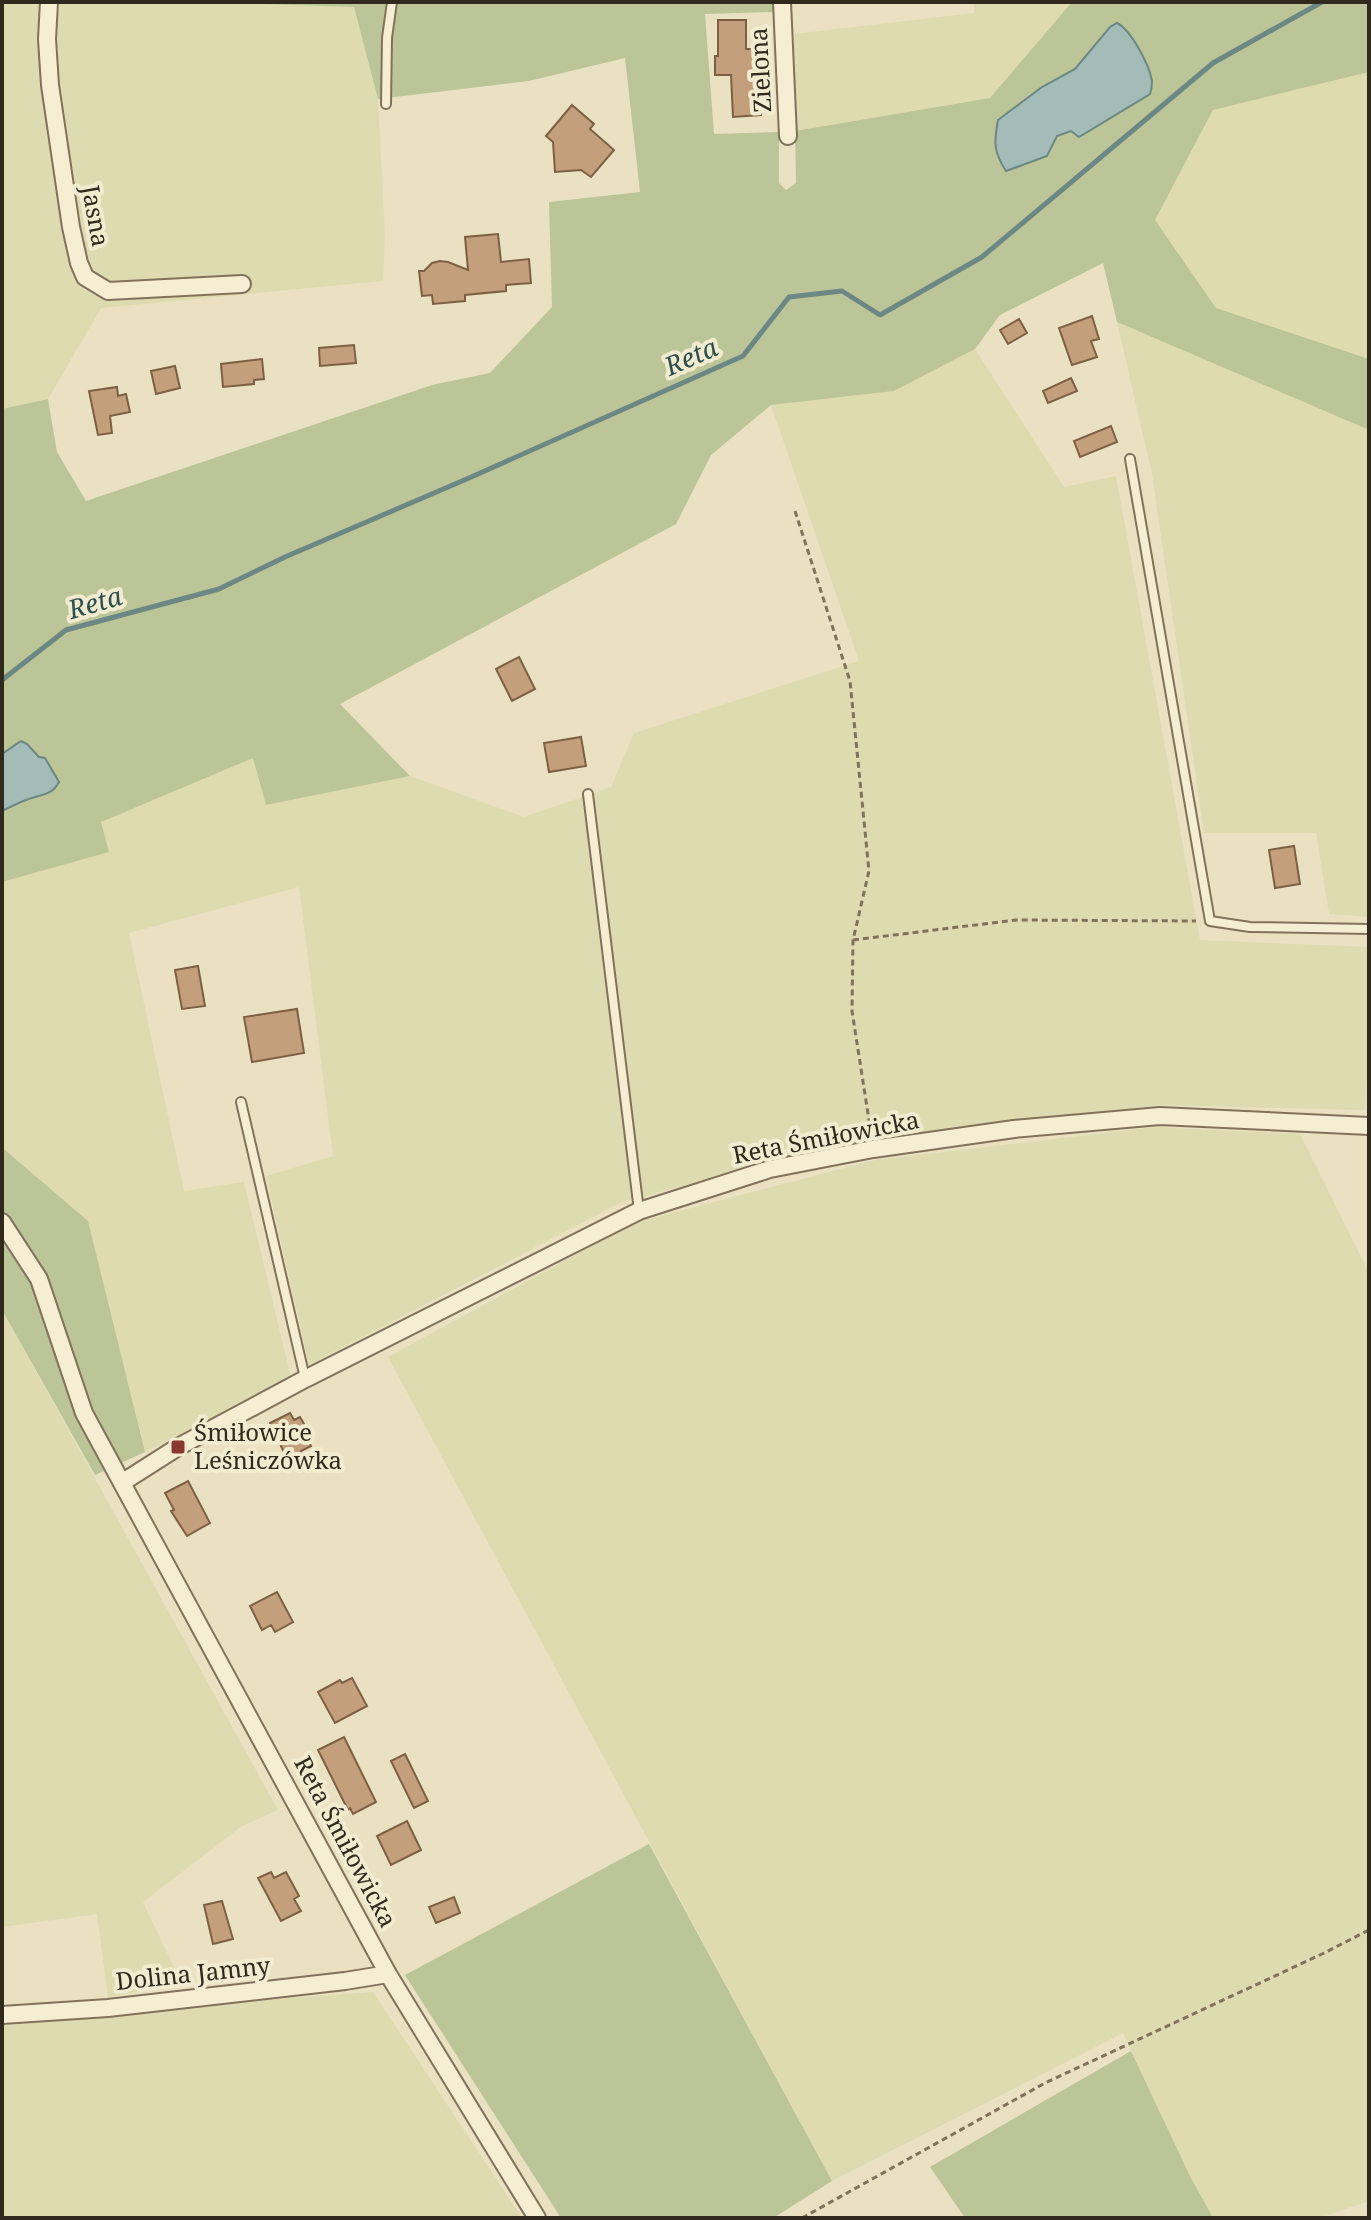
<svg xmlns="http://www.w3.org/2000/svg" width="1371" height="2220" font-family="'Noto Serif',serif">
<rect width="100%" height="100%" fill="#e9e1c1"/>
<path fill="#dedbb0" d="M2 2H204L354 7 378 99 385 235 383 281 101 308 48 399 2 409Z
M974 2H1072L990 98 795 131 794 34 974 13Z
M1369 72V359L1216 308 1155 220 1213 110Z
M1117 322 1369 430V917L1329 914 1316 833H1204L1152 474Z
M975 349 1064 487 1116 476 1200 940 1369 947V1036L1365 1110 1163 1105 858 1141 622 1202 309 1365 266 1176 333 1156 299 887 129 933 184 1191 244 1182 291 1378 145 1452 88 1221 5 1150 2 1145V882L108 852 100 822 254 757 267 805 410 776 524 817 611 787 634 733 859 661 771 405 894 391Z
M1155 1127 1300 1134 1369 1273V2201L1319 2218H1213L1190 2176 1123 2033 832 2181 388 1357 634 1223 875 1160Z
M2 1310 278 1810 242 1826 143 1902 182 1984 108 1997 97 1914 2 1927Z
M373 1992 522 2218H2V2019Z"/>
<path fill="#bcc597" d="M204 2H775V12L705 14 714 134 779 132V183L786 190 796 183 795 131 990 98 1072 2H1369V72L1213 110 1155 220 1216 308 1369 359V430L1117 322 1103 263 1000 315 975 349 894 391 771 405 711 455 676 524 340 704 410 776 266 805 253 758 101 822 109 852 2 882V409L48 399 57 452 86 501 432 385 490 373 552 307 549 202 640 192 625 58 529 81 378 99 354 7Z
M2 1145 5 1150 88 1221 145 1452 95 1475 2 1310Z
M649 1844 832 2181 773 2218H561L405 1975Z
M1131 2051 1190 2176 1213 2218H965L930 2167Z"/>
<path fill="#a3bcb7" stroke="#6c8884" stroke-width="2" d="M1117 23C1131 30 1149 64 1152 81 1152 83 1151 91 1150 94L1079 137 1071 131 1057 136 1047 156 1006 171C993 151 994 142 998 120L1042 87 1075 69 1110 27Z
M21 741 27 744 39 757 45 758 59 782C51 797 40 794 26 800 18 803 10 807 2 811V754Z"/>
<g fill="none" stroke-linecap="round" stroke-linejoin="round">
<path stroke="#6c8884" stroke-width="5" d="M2 680 66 630 219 589 285 557 469 478 743 356 789 297 842 291 880 315 982 257 1213 63 1322 2"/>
</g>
<path fill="#c3a07b" stroke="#7d6043" stroke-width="2" d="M718 20H746V49H764V75H759L761 115 733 117 731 75H715V56H718Z
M572 105 594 124 590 129 614 150 591 177 581 170 555 172 553 142 546 136Z
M498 234 501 262 529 259 531 283 506 285V291L465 295V301L433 304 432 295 422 296 419 271H424L432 263 440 261 448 262 468 270 465 237Z
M1092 316 1099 339 1091 341 1097 357 1072 365 1059 328Z
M1019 319 1027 333 1008 344 1000 330Z
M354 345 356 363 320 366 319 348Z
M262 359 264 379 254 380V384L223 387 221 364Z
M175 366 180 388 156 394 151 371Z
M1071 378 1077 391 1048 403 1043 391Z
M117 387 118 396 126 394 130 412 110 416 112 433 98 435 89 391Z
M1111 426 1117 442 1080 457 1074 441Z
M519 657 535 689 512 701 496 669Z
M581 737 586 766 549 772 544 743Z
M1294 846 1300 884 1275 888 1269 850Z
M198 966 205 1006 182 1009 175 970Z
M297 1009 304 1053 252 1062 244 1017Z
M290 1413 294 1420 300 1417 307 1429 303 1431 311 1446 301 1451 304 1459 290 1465 270 1423Z
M188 1481 210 1523 187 1536 171 1511 174 1510 165 1493Z
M277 1592 293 1622 275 1632 271 1625 262 1630 250 1606Z
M352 1678 367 1706 335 1723 318 1692 340 1680 342 1683Z
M344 1737 376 1802 353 1814 350 1808 348 1810 318 1750Z
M405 1754 428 1801 414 1808 391 1761Z
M407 1821 421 1850 391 1865 377 1836Z
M271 1872 274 1878 286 1872 299 1896 294 1899 301 1911 281 1921 258 1878Z
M454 1897 460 1913 436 1923 429 1907Z
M222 1901 233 1939 213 1944 204 1905Z"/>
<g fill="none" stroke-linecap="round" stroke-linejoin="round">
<defs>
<path id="lane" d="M386 104 387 38 392 2
M1130 459 1210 921 1250 927 1369 929
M588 794 639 1211
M241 1102 305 1378"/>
<path id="street" d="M49 2 47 39 50 85 71 227 79 263 85 277 108 291 242 284
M782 2 788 136
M2 1222 39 1279 84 1413 388 1974 537 2218
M123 1482 178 1447 305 1379 639 1211 770 1169 873 1149 1014 1129 1160 1116 1369 1126
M2 2015 108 2008 345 1981 388 1974"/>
</defs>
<use href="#lane" stroke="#81725b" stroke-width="12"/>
<use href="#street" stroke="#81725b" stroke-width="20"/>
<path stroke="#81725b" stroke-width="3" stroke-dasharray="6 4" stroke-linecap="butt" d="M795 511 850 681 869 871 853 940 852 1011 871 1133
M853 940 1016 920 1196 921
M802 2218 1045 2083 1322 1954 1369 1930"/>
<use href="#lane" stroke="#f5eed3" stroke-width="8"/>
<use href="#street" stroke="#f5eed3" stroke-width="16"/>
</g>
<rect fill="#893931" stroke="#f1ebd0" stroke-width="3" x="170" y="1439" width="16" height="16" rx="4"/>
<g text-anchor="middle" stroke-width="8" stroke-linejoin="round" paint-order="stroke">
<g font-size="24" fill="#32291d" stroke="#f1ebd0">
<text transform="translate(761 70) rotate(-93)" y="8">Zielona</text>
<text transform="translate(95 216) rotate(80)" y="8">Jasna</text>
<text transform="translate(826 1138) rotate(-11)" y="8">Reta Śmiłowicka</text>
<text transform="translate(345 1842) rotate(62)" y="8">Reta Śmiłowicka</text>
<text transform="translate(193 1974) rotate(-6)" y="8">Dolina Jamny</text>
</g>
<g font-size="24" fill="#32291d" stroke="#f1ebd0" text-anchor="start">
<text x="194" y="1441">Śmiłowice<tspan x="194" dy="28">Leśniczówka</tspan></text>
</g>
<g font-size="26" font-style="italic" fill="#2e4f50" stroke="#f1ebd0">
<text transform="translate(691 357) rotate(-24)" y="9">Reta</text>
<text transform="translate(95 603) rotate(-16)" y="9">Reta</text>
</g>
</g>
<rect width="1371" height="2220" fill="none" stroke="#32291d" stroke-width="8"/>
</svg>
